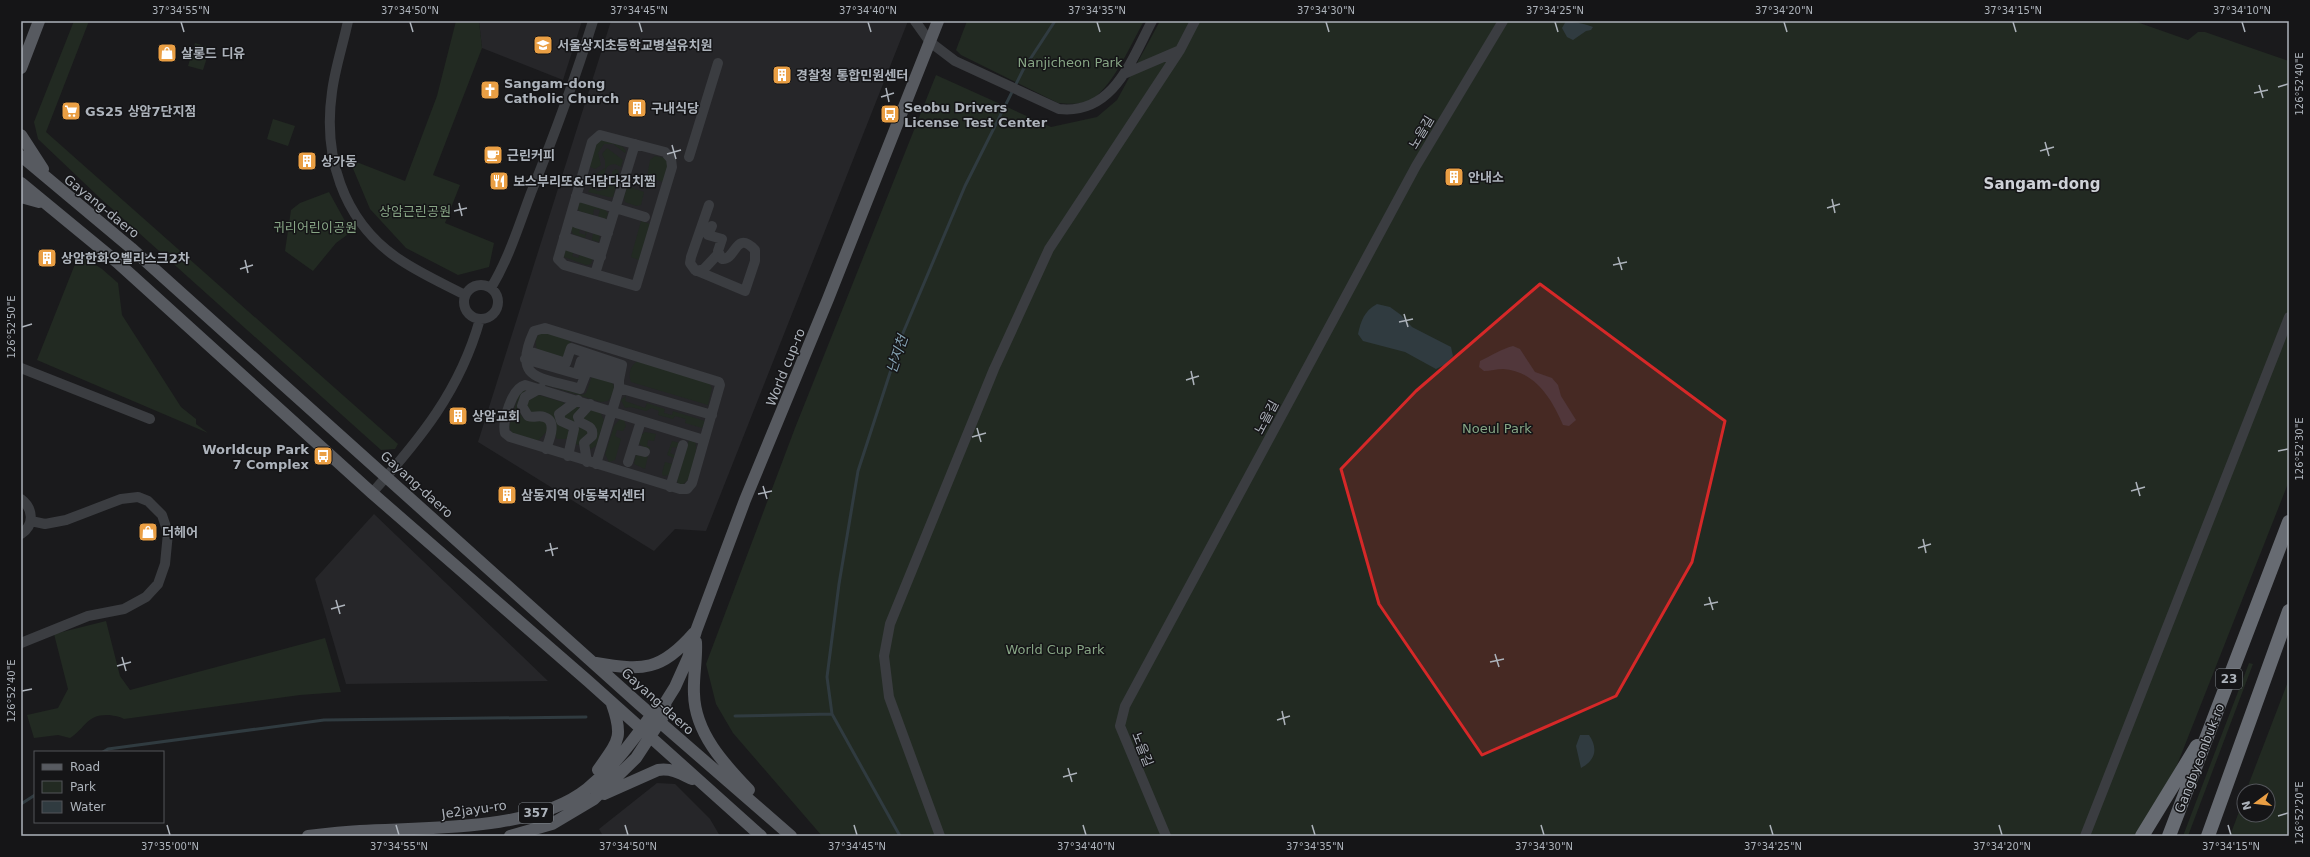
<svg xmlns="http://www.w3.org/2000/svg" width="2310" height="857" font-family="'DejaVu Sans','Noto Sans KR',sans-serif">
<rect width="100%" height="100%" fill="#1a1a1c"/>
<path fill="#262629" d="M479 21H582L563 80 482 48Z
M611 21H908L706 531 675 529 654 551 478 442Z
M374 514 548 681 346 684 315 579Z
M657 783 675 784 710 819 720 836H603L599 829Z"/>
<path fill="#222a22" d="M74 21H89L46 132 398 444 395 449 381 450 100 198 38 139 34 122Z
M456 21H479L482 48 433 175 460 185 445 223 494 243 489 267 458 275 406 248 370 209 349 159 405 181 437 96Z
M967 21H1144C1131 44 1115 82 1094 98 1085 105 1069 104 1058 103L961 55 956 50Z
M1160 21H2134L2188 40 2198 32H2205L2289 61V481L2168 788 2146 836H822L733 733 716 704 706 664 795 428 936 75 1051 127 1097 117 1117 100Z
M195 43 210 48 203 70 188 66Z
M273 119 295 126 288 146 267 139Z
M603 139 623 147 626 151 625 153 613 144H604L598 153 601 165 595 169 589 166 596 142Z
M607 148 623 160 621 167 615 164C603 165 605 173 605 182L599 185 591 177 605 168V160L602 154Z
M655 156 666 158 668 164 663 182 647 177 650 160Z
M615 169 618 170 619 174 613 197H609L588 192 591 188 598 191 607 189 612 182V172Z
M629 180H631L630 187 644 192 641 205 636 206 625 202 624 197Z
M329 192 351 232 336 243 313 271 285 251 291 210 300 203Z
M580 202 604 209 608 213 606 219 598 217 600 210 594 209 593 215 579 211 577 207Z
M641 221 650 224 639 260 631 257Z
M572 224 581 227 579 233 585 235 586 230 600 234 599 242 592 240 593 233 587 232 585 238 573 234 571 230Z
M565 247 574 251 572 256 578 258 580 254 593 258 591 264 586 265 564 257Z
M79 254 102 269 118 283 122 315 181 407 196 419V424L208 433 37 360Z
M543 332 569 340 571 343 566 358 537 349C534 342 536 335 543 332Z
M638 361 709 383 712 388 708 405 631 382C628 375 630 365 638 361Z
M592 376C609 380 622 381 608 401L601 402 530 380 583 395 586 393Z
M525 390 526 392 517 403 518 411 523 418 543 420 548 426 547 431 538 441 512 433 509 427 519 394Z
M539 395 565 403 558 409 571 436 565 439H557L555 435 552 417 545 412H531L527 410V401Z
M626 396 625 401 645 408 647 403 665 409 664 413 672 415 673 411 705 421 702 428 685 423 686 419 675 416 673 419 658 415 659 411 652 408 646 411 631 407 625 408 621 400Z
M578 406 589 431 579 445 575 444 562 414Z
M589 410 600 412 604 420 597 445 591 449 588 445 595 440 597 431 591 422 583 419Z
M621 418 624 420 626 426 623 431 617 430 615 436 621 439 615 460 609 462 605 454 614 426Z
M645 432 656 434 654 441 648 440 647 446 650 447 645 469 634 464 636 455 646 457 649 450 639 444 641 435Z
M689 440 695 442C699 450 691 481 683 484H678L677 480Z
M672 441 680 443 679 448 672 447 670 453 677 456 669 475 663 476 662 473 665 462 672 464 674 458 667 455Z
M106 621 120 676 130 690 325 638 341 692 300 695 124 719C119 716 115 716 109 715 86 714 86 728 70 738L58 735 34 738 27 715 58 708 68 689 54 634Z
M2249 663 2253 664 2188 836H2183Z
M2289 679V836H2230L2244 798V815H2268V791H2246Z"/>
<path fill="#303b40" d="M1566 21C1573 22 1587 24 1593 27L1591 30 1586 31 1573 40 1567 37 1562 28Z
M1377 304 1390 307 1401 315 1412 327 1451 347 1453 356 1446 364 1436 369 1405 352 1363 341 1358 334C1361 321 1364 311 1377 304Z
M1513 346 1520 349 1535 372 1552 378 1558 385 1561 396 1576 420 1569 426 1563 425C1552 399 1535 371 1503 369 1497 369 1490 371 1484 371L1479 367 1480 361C1491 356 1501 349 1513 346Z
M1580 735H1589C1598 748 1596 760 1581 768L1576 746Z"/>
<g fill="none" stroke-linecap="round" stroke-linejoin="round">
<path stroke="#303b40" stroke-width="3" d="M735 716 832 714
M103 752 108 749 324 720 586 717
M21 804 35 795
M900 836 832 714 827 677 839 584 858 471 903 333 965 186 1023 70 1055 21"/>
<path stroke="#3b3d41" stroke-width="10" d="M348 21C343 45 335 68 332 92 323 155 342 219 396 257 417 272 442 283 465 295
M915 21 930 42 955 61 1059 109C1113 115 1131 61 1152 21
M1124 74 1180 50
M600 135 665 152 671 159 672 167 636 286 564 265 558 259 592 142Z
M689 157 718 63
M576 196 645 217
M709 205 691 257 690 263 695 270 745 291 755 261V250C735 229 736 261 722 259L718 251 722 239 708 235 712 226
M571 214 603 223
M576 223 608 233
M564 237 598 248
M565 245 601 257
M696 271 704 269 718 254
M595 274 635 144
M464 302a17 17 0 1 1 34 0a17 17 0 1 1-34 0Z
M491 288C509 258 519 225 531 193 554 136 575 79 593 21
M528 351 566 363 571 348 622 365 619 380V388L596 464
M525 359 577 374 581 361 620 372
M21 368 150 419
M619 380 587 371 580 389C541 377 511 381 534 331L545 328 719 382 720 385 692 483 687 489H680L510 437 505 433C502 421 512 388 525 385L704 440
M541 388 525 397 522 406 528 416C534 418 539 415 544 417 558 421 549 440 546 449
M619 388 712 415
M632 449 645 452
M568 456 574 429 572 426 561 421 559 414 578 400
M587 462 584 443 592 436C594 426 586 426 580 422L578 417 590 404
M628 462 641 421
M670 487 683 445
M372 493C420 439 460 391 480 319
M21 499C33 508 35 525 21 534
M21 643 88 616 124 609 146 597 158 584 165 564 168 533 162 515 148 501 138 497 121 499 66 520 45 524 31 521
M940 836 889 697 884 656 890 624 994 369 1049 249 1180 50 1195 21
M1166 836 1120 726 1125 706 1416 166 1503 21
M2085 836 2289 317"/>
<path stroke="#575a60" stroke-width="12" d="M21 68 39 21
M21 135 43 169
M21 156 131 248 639 704 791 836
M21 183 117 262 372 493 588 681 761 836
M21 197 39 202
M696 642C697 660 693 677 694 694 695 733 724 764 749 790
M596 663C643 671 661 671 694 633
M598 770C618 741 624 738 612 704
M604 794 658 770C671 768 680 773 692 779
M308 836C325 834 343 832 360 831 426 827 533 832 587 789 616 765 637 735 658 706L665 703
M510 836 552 824 594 799 636 758 666 712 665 703 675 687 688 658 696 631 745 500 828 299 938 21"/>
<path stroke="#676b72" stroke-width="14" d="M2142 836 2197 746
M2169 836 2289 522
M2208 836 2289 611"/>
</g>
<path fill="#d62828" fill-opacity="0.2" stroke="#d62828" stroke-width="3" stroke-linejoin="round" d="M1540 284 1725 421 1692 562 1616 696 1482 755 1379 604 1341 469 1416 391Z"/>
<path fill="none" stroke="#adb3bb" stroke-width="1.5" d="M181 22 184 32M410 22 413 32M639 22 642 32M868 22 871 32M1097 22 1100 32M1326 22 1329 32M1555 22 1558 32M1784 22 1787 32M2013 22 2016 32M2242 22 2245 32M2259 85 2263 98M2278 87 2288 84M886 88 889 102M2254 93 2268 90M881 97 894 93M2045 142 2049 156M672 145 676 159M2040 151 2054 147M667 154 681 150M1832 199 1835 213M459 203 462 216M1827 208 1840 204M454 211 467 208M1618 257 1622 270M245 260 248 273M1613 265 1627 262M240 269 253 265M1404 314 1408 327M1399 322 1413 319M22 327 32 324M1191 371 1194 385M1186 380 1199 376M977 428 981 442M972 437 986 433M2278 451 2288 449M2136 482 2140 496M763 486 767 499M2131 491 2145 487M758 494 772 491M1923 539 1926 553M550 543 553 556M1918 548 1931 544M545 551 558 548M1709 597 1713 610M336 600 340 614M1704 605 1718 602M331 609 345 605M1495 654 1499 667M122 657 126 671M1490 662 1504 659M117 666 131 662M22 691 32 689M1282 711 1285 725M1277 720 1290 716M1068 768 1072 782M1063 777 1077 773M2278 816 2288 813M167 825 170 835M396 825 399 835M625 825 628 835M854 825 857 835M1083 825 1086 835M1312 825 1315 835M1541 825 1544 835M1770 825 1773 835M1999 825 2002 835M2228 825 2231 835"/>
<defs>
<symbol id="school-square" viewBox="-11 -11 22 22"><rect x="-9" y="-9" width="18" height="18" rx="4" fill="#ea9f44" stroke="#151517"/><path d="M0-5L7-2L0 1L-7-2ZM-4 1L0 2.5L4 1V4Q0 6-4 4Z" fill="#fff"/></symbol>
<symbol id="shop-square" viewBox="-11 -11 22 22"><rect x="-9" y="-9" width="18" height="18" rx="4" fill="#ea9f44" stroke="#151517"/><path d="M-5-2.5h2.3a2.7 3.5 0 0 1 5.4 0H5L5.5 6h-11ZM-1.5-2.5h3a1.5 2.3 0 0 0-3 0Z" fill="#fff"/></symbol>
<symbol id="building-square" viewBox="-11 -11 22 22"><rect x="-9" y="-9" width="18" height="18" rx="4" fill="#ea9f44" stroke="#151517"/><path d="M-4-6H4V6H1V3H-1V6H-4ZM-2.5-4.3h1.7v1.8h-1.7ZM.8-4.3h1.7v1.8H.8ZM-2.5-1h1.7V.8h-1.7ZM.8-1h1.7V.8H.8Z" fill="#fff"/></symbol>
<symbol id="church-square" viewBox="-11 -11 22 22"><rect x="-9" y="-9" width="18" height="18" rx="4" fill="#ea9f44" stroke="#151517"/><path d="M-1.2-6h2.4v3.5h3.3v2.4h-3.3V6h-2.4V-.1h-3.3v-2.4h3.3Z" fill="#fff"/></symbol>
<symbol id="supermarket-square" viewBox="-11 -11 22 22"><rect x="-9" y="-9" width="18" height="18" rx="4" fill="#ea9f44" stroke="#151517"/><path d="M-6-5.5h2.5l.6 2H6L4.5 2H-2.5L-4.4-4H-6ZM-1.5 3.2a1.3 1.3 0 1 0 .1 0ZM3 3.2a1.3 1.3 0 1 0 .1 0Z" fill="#fff"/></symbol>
<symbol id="bus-square" viewBox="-11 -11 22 22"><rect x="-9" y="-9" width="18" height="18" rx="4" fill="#ea9f44" stroke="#151517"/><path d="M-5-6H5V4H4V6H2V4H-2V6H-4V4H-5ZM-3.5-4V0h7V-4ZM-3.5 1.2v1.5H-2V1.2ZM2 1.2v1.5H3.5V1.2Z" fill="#fff"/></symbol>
<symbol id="cafe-square" viewBox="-11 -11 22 22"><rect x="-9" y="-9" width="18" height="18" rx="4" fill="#ea9f44" stroke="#151517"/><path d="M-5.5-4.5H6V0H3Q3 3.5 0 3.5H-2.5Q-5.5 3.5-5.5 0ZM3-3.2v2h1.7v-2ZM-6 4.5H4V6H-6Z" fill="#fff"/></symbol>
<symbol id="restaurant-square" viewBox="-11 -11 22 22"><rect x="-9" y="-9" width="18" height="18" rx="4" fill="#ea9f44" stroke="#151517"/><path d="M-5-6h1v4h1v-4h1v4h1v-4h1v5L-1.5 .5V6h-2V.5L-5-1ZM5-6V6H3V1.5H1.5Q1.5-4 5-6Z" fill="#fff"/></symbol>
</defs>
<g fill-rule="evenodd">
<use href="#school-square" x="532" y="34" width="22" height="22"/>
<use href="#shop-square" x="156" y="42" width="22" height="22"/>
<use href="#building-square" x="771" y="64" width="22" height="22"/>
<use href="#church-square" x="479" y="79" width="22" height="22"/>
<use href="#building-square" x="626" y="97" width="22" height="22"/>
<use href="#supermarket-square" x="60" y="100" width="22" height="22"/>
<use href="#bus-square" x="879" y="103" width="22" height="22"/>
<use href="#cafe-square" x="482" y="144" width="22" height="22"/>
<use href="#building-square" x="296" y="150" width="22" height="22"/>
<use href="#building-square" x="1443" y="166" width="22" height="22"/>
<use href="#restaurant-square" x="488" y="170" width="22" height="22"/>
<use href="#building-square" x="36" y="247" width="22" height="22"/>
<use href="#building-square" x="447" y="405" width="22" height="22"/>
<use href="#bus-square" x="312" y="445" width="22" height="22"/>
<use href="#building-square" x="496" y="484" width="22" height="22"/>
<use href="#shop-square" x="137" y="521" width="22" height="22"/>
</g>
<g text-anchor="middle" stroke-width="3" stroke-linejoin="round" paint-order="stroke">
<g fill="#151517" stroke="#7f848a" stroke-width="1">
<rect x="2216" y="669" width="26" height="20" rx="3"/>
<rect x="519" y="803" width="34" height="20" rx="3"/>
</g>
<g font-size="12" font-weight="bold" fill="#adb3bb">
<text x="2229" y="683">23</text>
<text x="536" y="817">357</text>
</g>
<g font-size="13" font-weight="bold" fill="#adb3bb" stroke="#151517" text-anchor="start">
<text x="557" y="50">서울상지초등학교병설유치원</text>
<text x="181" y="58">살롱드 디유</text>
<text x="796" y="80">경찰청 통합민원센터</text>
<text x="504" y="88">Sangam-dong<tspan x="504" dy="15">Catholic Church</tspan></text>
<text x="904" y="112">Seobu Drivers<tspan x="904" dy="15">License Test Center</tspan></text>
<text x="651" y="113">구내식당</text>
<text x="85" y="116">GS25 상암7단지점</text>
<text x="507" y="160">근린커피</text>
<text x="321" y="166">상가동</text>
<text x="1468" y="182">안내소</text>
<text x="513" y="186">보스부리또&amp;더담다김치찜</text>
<text x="61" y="263">상암한화오벨리스크2차</text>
<text x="472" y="421">상암교회</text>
<text x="309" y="454" text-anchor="end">Worldcup Park<tspan x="309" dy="15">7 Complex</tspan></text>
<text x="521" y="500">삼동지역 아동복지센터</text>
<text x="162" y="537">더헤어</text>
</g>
<g font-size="13" fill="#87a585" stroke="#151517">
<text x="1070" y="67">Nanjicheon Park</text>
<text x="415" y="216">상암근린공원</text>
<text x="315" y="232">귀리어린이공원</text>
<text x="1497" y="433">Noeul Park</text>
<text x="1055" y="654">World Cup Park</text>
</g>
<g font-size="13" fill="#adb3bb" stroke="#151517">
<text transform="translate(1421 132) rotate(-59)" y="5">노을길</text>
<text transform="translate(102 206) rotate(39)" y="5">Gayang-daero</text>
<text transform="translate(785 367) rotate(-68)" y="5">World cup-ro</text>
<text transform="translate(1266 417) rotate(-62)" y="5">노을길</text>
<text transform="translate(417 484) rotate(42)" y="5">Gayang-daero</text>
<text transform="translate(658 701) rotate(42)" y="5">Gayang-daero</text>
<text transform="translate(1143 749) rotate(68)" y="5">노을길</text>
<text transform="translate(2199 758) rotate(-69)" y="5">Gangbyeonbuk-ro</text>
<text transform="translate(474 809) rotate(-8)" y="5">Je2jayu-ro</text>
</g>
<g font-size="14" font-style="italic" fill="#86a4b4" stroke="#151517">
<text transform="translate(897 354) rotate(-71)" y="5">난지천</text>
</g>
<g font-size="15" font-weight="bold" fill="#ced1d7" stroke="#151517">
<text x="2042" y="189">Sangam-dong</text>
</g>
</g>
<rect width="2310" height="857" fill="none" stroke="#151517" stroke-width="44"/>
<rect x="34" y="751" width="130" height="72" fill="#151517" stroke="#525459"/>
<rect x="42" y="764" width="20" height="6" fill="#575a60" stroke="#525459"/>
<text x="70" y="771" font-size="12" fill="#adb3bb">Road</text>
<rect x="42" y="781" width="20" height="12" fill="#222a22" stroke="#525459"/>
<text x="70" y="791" font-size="12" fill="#adb3bb">Park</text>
<rect x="42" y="801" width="20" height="12" fill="#303b40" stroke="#525459"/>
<text x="70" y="811" font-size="12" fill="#adb3bb">Water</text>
<g transform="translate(2256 803) rotate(255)"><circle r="19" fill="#151517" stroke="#525459"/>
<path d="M0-3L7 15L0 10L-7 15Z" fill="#ea9f44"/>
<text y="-6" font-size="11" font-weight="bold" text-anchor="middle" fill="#adb3bb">N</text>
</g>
<rect x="22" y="22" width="2266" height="813" fill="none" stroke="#adb3bb" stroke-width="1.5"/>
<g font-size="10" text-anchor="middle" fill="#adb3bb">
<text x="181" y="14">37°34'55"N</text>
<text x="410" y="14">37°34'50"N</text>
<text x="639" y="14">37°34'45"N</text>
<text x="868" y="14">37°34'40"N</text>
<text x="1097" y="14">37°34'35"N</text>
<text x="1326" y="14">37°34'30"N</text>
<text x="1555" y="14">37°34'25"N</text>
<text x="1784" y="14">37°34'20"N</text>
<text x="2013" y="14">37°34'15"N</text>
<text x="2242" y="14">37°34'10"N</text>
<text transform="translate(2299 84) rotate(-90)" y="4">126°52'40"E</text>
<text transform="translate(11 327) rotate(-90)" y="4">126°52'50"E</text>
<text transform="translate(2299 449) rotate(-90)" y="4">126°52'30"E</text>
<text transform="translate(11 691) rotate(-90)" y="4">126°52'40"E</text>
<text transform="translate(2299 813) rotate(-90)" y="4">126°52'20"E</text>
<text x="170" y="850">37°35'00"N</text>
<text x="399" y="850">37°34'55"N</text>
<text x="628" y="850">37°34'50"N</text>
<text x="857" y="850">37°34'45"N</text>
<text x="1086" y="850">37°34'40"N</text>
<text x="1315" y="850">37°34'35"N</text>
<text x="1544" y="850">37°34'30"N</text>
<text x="1773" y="850">37°34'25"N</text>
<text x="2002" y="850">37°34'20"N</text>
<text x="2231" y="850">37°34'15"N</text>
</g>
</svg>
